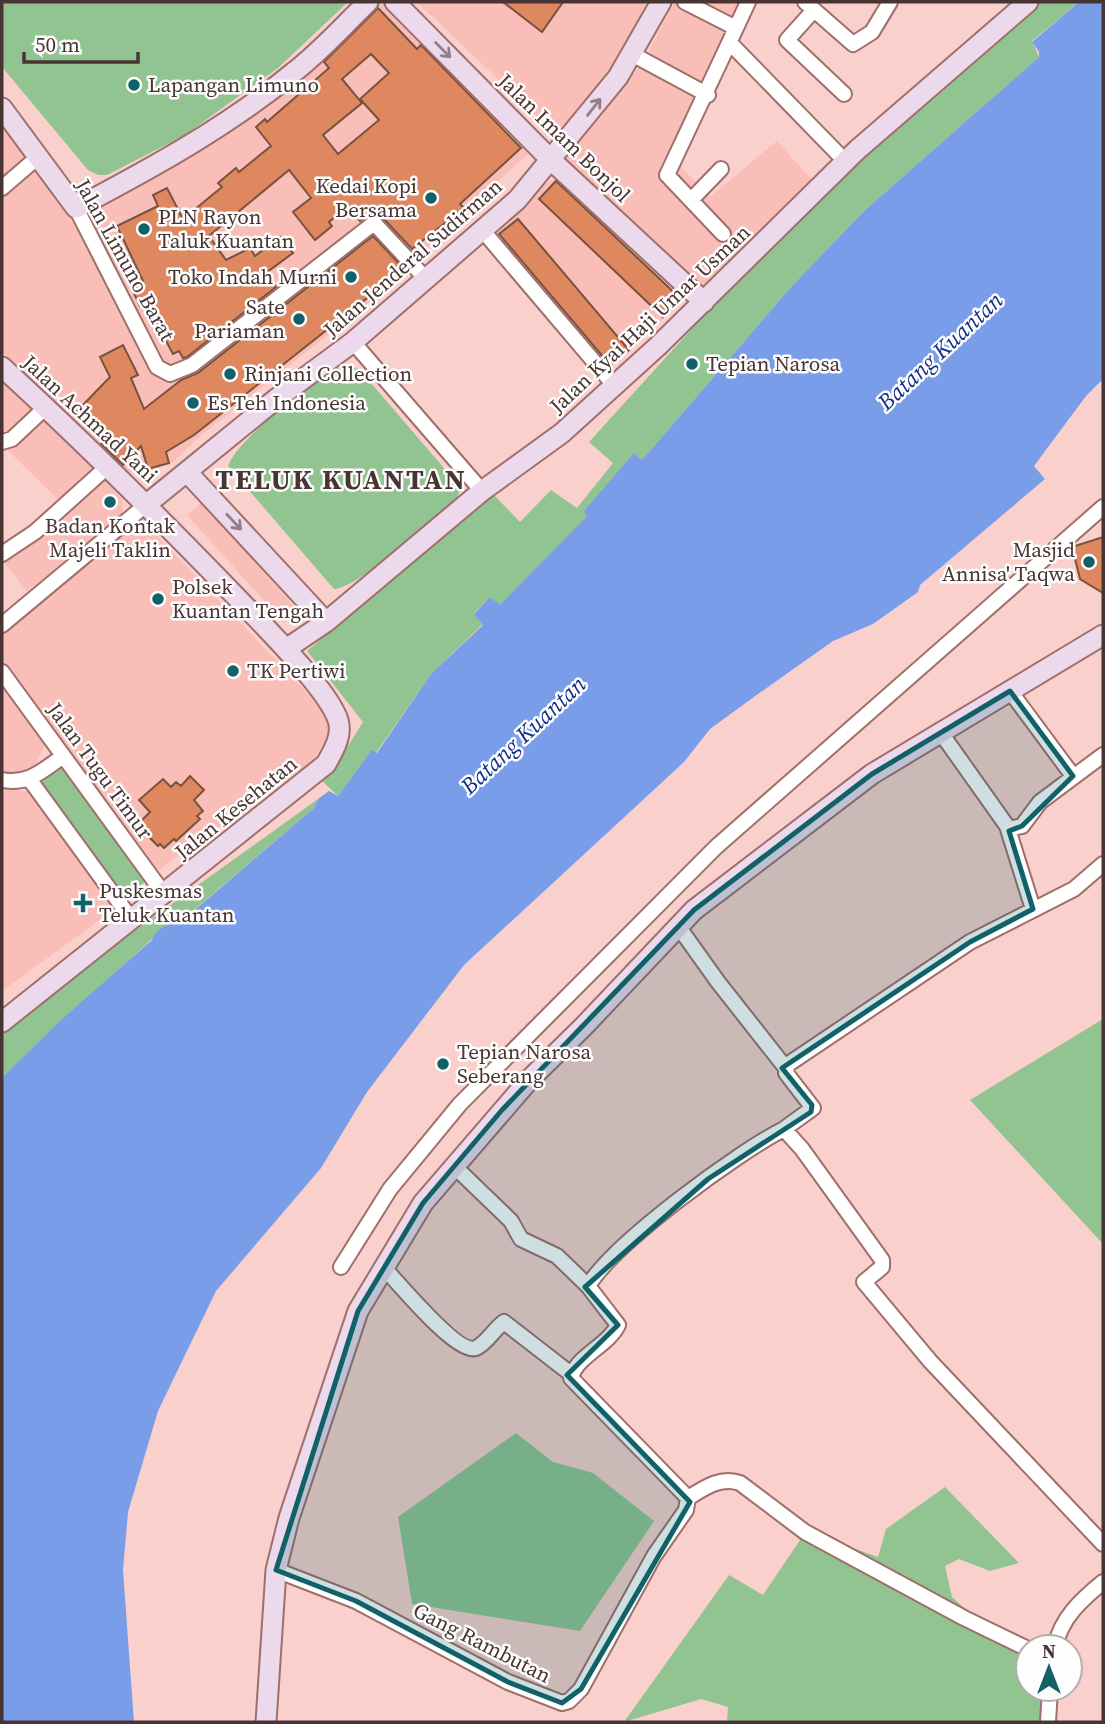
<svg xmlns="http://www.w3.org/2000/svg" width="1105" height="1724" font-family="'Source Serif 4',serif">
<rect width="100%" height="100%" fill="#fad0cc"/>
<path fill="#fabeb8" d="M417 2H647L614 65 566 124 554 132Z
M675 2H746L674 159 710 197 777 141 812 180 703 289 563 157 642 64Z
M384 4 534 148 420 254 406 273 200 436 172 463 140 473 129 472 115 465 2 352V126L71 220 247 117 374 6Z
M553 180 567 182 686 298 610 368 604 366 495 234 542 185Z
M2 381 107 480 123 501 122 519 27 591 2 560 69 510 2 445Z
M201 503 298 611 284 623 187 515Z
M133 527H149L329 716 328 737 313 760 156 872 2 660V630Z
M2 683 46 743 35 766 17 776 2 774Z
M2 787 36 793 119 906 2 991Z"/>
<path fill="#91c491" d="M2 2H348L278 68 185 135 107 175H98L88 170 2 67Z
M1037 2H1079L1032 41 1039 57 864 211 792 286 642 460 635 454 588 515 500 606 490 597 474 613 483 624 431 674 376 753 372 751 338 796 320 779 341 757 363 722 307 651 492 493 520 522 551 490 577 508 613 463 589 442 749 266 870 145Z
M345 364 359 369 461 488 457 498C433 518 360 588 334 589L228 466C239 436 316 381 345 364Z
M65 763 149 879 120 900 36 784Z
M318 799 314 808 182 920 168 924 2 1078V1026Z
M1103 1019V1244L970 1100Z
M516 1433 553 1462 593 1473 654 1521 580 1631 412 1604 398 1517Z
M945 1487 1019 1563 990 1571 959 1559 945 1566 952 1597 975 1618 1028 1647V1689H1044L1041 1722H727L728 1707 701 1699 624 1722 729 1575 763 1595 802 1537 841 1544 878 1557 886 1529Z"/>
<path fill="#7a9dea" d="M1079 2H1103V379L1086 396 1034 466 1045 479 920 585 918 592 873 624 833 641 758 694 710 729 684 762 464 965 367 1092 321 1168 216 1291 158 1411 128 1512 123 1570 134 1722H2V1078L60 1021 152 940C157 927 170 923 183 920L314 808 318 799 329 791 338 796 372 750 377 753 431 674 483 625 474 614 490 597 500 605 587 516 584 511 634 453 642 460 792 286 864 211 1039 57V52L1032 42Z"/>
<path fill="#df8860" stroke="#78513f" stroke-width="2" fill-rule="evenodd" d="M503 2H563L542 32Z
M378 8 417 49 421 45 521 148 460 204 464 208 412 249 381 216 372 214 360 221 348 206 329 222 332 226 315 240 293 212 311 198 289 170 209 236 226 260 250 248 255 256 280 237 293 253 266 273 276 287 187 357 183 358 179 351 173 354 157 324 155 325 144 304 140 306 131 287 143 281 117 226 158 206 153 195 167 188 183 219 222 187 218 183 236 168 239 172 271 146 256 127 265 119 267 122 329 68 324 62ZM371 54 389 73 360 99 379 120 338 154 323 135 362 103 342 79Z
M556 181 681 299 663 317 539 199Z
M518 219 629 350 610 365 499 234Z
M373 236 404 269 194 435 166 452 169 463 148 469 141 446 123 465 101 444 106 439 77 411 110 377 100 357 123 345 138 375 131 378 144 409 181 380 198 373Z
M1103 537V593L1080 579 1072 547Z
M190 776 204 790 194 800 203 811 197 816 200 819 176 841 174 839 164 848 160 844 158 846 137 825 150 812 139 800 163 779 171 787 176 782 181 786Z"/>
<g fill="none" stroke-linecap="round" stroke-linejoin="round">
<defs>
<path id="street" d="M685 2 736 28 667 175 723 234
M805 2 853 44 872 32 890 2
M814 10 787 40 844 94
M736 28 748 2
M730 43 845 161
M632 54 708 95
M2 188 38 157
M691 200 721 169
M76 208 157 367 170 374 192 365 374 223 426 279
M484 232 613 384
M353 342 482 491
M2 442 12 439 46 407
M2 554 35 532 107 467
M2 625 147 504
M2 672 164 894
M1010 691 1073 776
M941 733 1007 826 1033 909
M2 780C28 785 42 771 63 756
M30 780 132 920
M1009 829 1022 826 1040 802 1103 755
M678 926 718 982 785 1067
M784 1129 813 1108 786 1073 787 1065 970 942 1074 889 1103 864
M454 1166 511 1221 521 1239 557 1256 588 1286
M341 1267 390 1189 460 1104 716 847 1103 507
M384 1268C398 1282 457 1355 476 1348 487 1343 494 1329 504 1322L571 1374
M688 1498 571 1378C576 1356 608 1346 618 1325L588 1286C614 1243 738 1152 784 1129L802 1149 882 1260V1267L864 1282 930 1361 1103 1544
M688 1498C704 1488 721 1476 740 1483L805 1532 964 1618 1028 1649
M276 1570 356 1601 508 1682 562 1703 569 1701 581 1689 654 1556 686 1510 688 1498
M1055 1647C1061 1618 1081 1600 1103 1582
M1048 1722 1050 1689"/>
<path id="secondary" d="M395 2 551 160 704 302
M2 108 76 208C152 168 227 127 294 72 321 51 344 25 368 2
M2 367C85 443 165 523 244 605 267 629 328 690 338 720 343 736 333 751 326 764L2 1022
M187 472 326 622
M147 504 276 399 353 342 517 200 618 77 661 2
M286 649 326 622 482 491 562 433 658 346 857 150 1028 2
M266 1722 276 1570 289 1518 358 1311 423 1203 529 1080 584 1026 694 910 872 774 1103 635"/>
</defs>
<use href="#street" stroke="#9e6f6b" stroke-width="18"/>
<use href="#secondary" stroke="#9e6f6b" stroke-width="23"/>
<use href="#street" stroke="#fff" stroke-width="14"/>
<use href="#secondary" stroke="#ecd9ec" stroke-width="19"/>
</g>
<defs><path id="oneway-shaft" d="M-6 0H5M1.5-3L5.5 0L1.5 3" fill="none" stroke-width="1.6" stroke-linecap="round" stroke-linejoin="round" transform="scale(1.75)"/></defs>
<g stroke="#927e86">
<use href="#oneway-shaft" transform="translate(443 50) rotate(45)"/>
<use href="#oneway-shaft" transform="translate(594 107) rotate(-52)"/>
<use href="#oneway-shaft" transform="translate(234 522) rotate(47)"/>
</g>
<path fill="#116168" fill-opacity="0.2" stroke="#116168" stroke-width="5" stroke-linejoin="round" d="M1010 691 1073 776 1022 826 1009 831 1033 909 970 942 782 1068 812 1105 811 1112 708 1179 585 1287 618 1325 567 1375 690 1502 581 1689 562 1703 508 1682 356 1601 276 1570 358 1311 423 1203 502 1110 694 910 872 774Z"/>
<g fill="#116168" stroke="#fdfdfd" stroke-width="2.5">
<circle cx="134" cy="85" r="7"/>
<circle cx="431" cy="198" r="7"/>
<circle cx="144" cy="229" r="7"/>
<circle cx="351" cy="277" r="7"/>
<circle cx="299" cy="319" r="7"/>
<circle cx="692" cy="364" r="7"/>
<circle cx="230" cy="374" r="7"/>
<circle cx="193" cy="403" r="7"/>
<circle cx="110" cy="502" r="7"/>
<circle cx="1089" cy="562" r="7"/>
<circle cx="158" cy="599" r="7"/>
<circle cx="233" cy="671" r="7"/>
<path d="M79.5 892.5h7v7h7v7h-7v7h-7v-7h-7v-7h7z"/>
<circle cx="443" cy="1064" r="7"/>
</g>
<g text-anchor="middle" stroke-width="5" stroke-linejoin="round" paint-order="stroke">
<g font-size="21" fill="#483432" stroke="#fdfdfd" text-anchor="start">
<text x="148" y="92">Lapangan Limuno</text>
<text x="417" y="193" text-anchor="end">Kedai Kopi<tspan x="417" dy="24">Bersama</tspan></text>
<text x="158" y="224">PLN Rayon<tspan x="158" dy="24">Taluk Kuantan</tspan></text>
<text x="337" y="284" text-anchor="end">Toko Indah Murni</text>
<text x="285" y="314" text-anchor="end">Sate<tspan x="285" dy="24">Pariaman</tspan></text>
<text x="706" y="371">Tepian Narosa</text>
<text x="244" y="381">Rinjani Collection</text>
<text x="207" y="410">Es Teh Indonesia</text>
<text x="110" y="533" text-anchor="middle">Badan Kontak<tspan x="110" dy="24">Majeli Taklin</tspan></text>
<text x="1075" y="557" text-anchor="end">Masjid<tspan x="1075" dy="24">Annisa' Taqwa</tspan></text>
<text x="172" y="594">Polsek<tspan x="172" dy="24">Kuantan Tengah</tspan></text>
<text x="247" y="678">TK Pertiwi</text>
<text x="99" y="898">Puskesmas<tspan x="99" dy="24">Teluk Kuantan</tspan></text>
<text x="457" y="1059">Tepian Narosa<tspan x="457" dy="24">Seberang</tspan></text>
</g>
<g font-size="21" fill="#483432" stroke="#fdfdfd">
<text transform="translate(564 138) rotate(44)" y="7">Jalan Imam Bonjol</text>
<text transform="translate(413 258) rotate(-41)" y="7">Jalan Jenderal Sudirman</text>
<text transform="translate(125 260) rotate(61)" y="7">Jalan Limuno Barat</text>
<text transform="translate(650 319) rotate(-43)" y="7">Jalan Kyai Haji Umar Usman</text>
<text transform="translate(90 419) rotate(43)" y="7">Jalan Achmad Yani</text>
<text transform="translate(100 771) rotate(54)" y="7">Jalan Tugu Timur</text>
<text transform="translate(236 808) rotate(-39)" y="7">Jalan Kesehatan</text>
<text transform="translate(482 1643) rotate(27)" y="7">Gang Rambutan</text>
</g>
<g font-size="23" font-style="italic" fill="#122f87" stroke="#fdfdfd">
<text transform="translate(940 351) rotate(-43)" y="8">Batang Kuantan</text>
<text transform="translate(523 735) rotate(-43)" y="8">Batang Kuantan</text>
</g>
<g font-size="28" font-weight="bold" letter-spacing="2" fill="#483432" stroke="#fdfdfd">
<text x="341" y="489">TELUK KUANTAN</text>
</g>
</g>
<rect width="1105" height="1724" fill="none" stroke="#483432" stroke-width="7"/>
<g transform="translate(1049 1668)"><circle r="33" fill="#fdfdfd" stroke="#b5adac" stroke-width="2"/>
<path d="M0-5L12 26L0 18L-12 26Z" fill="#116168"/>
<text y="-10" font-size="19" font-weight="bold" text-anchor="middle" fill="#483432">N</text>
</g>
<path d="M24 52v10h114v-10" fill="none" stroke="#483432" stroke-width="3.5"/>
<text x="35" y="52" font-size="21" fill="#483432" stroke="#fdfdfd" stroke-width="5" paint-order="stroke">50 m</text>
</svg>
